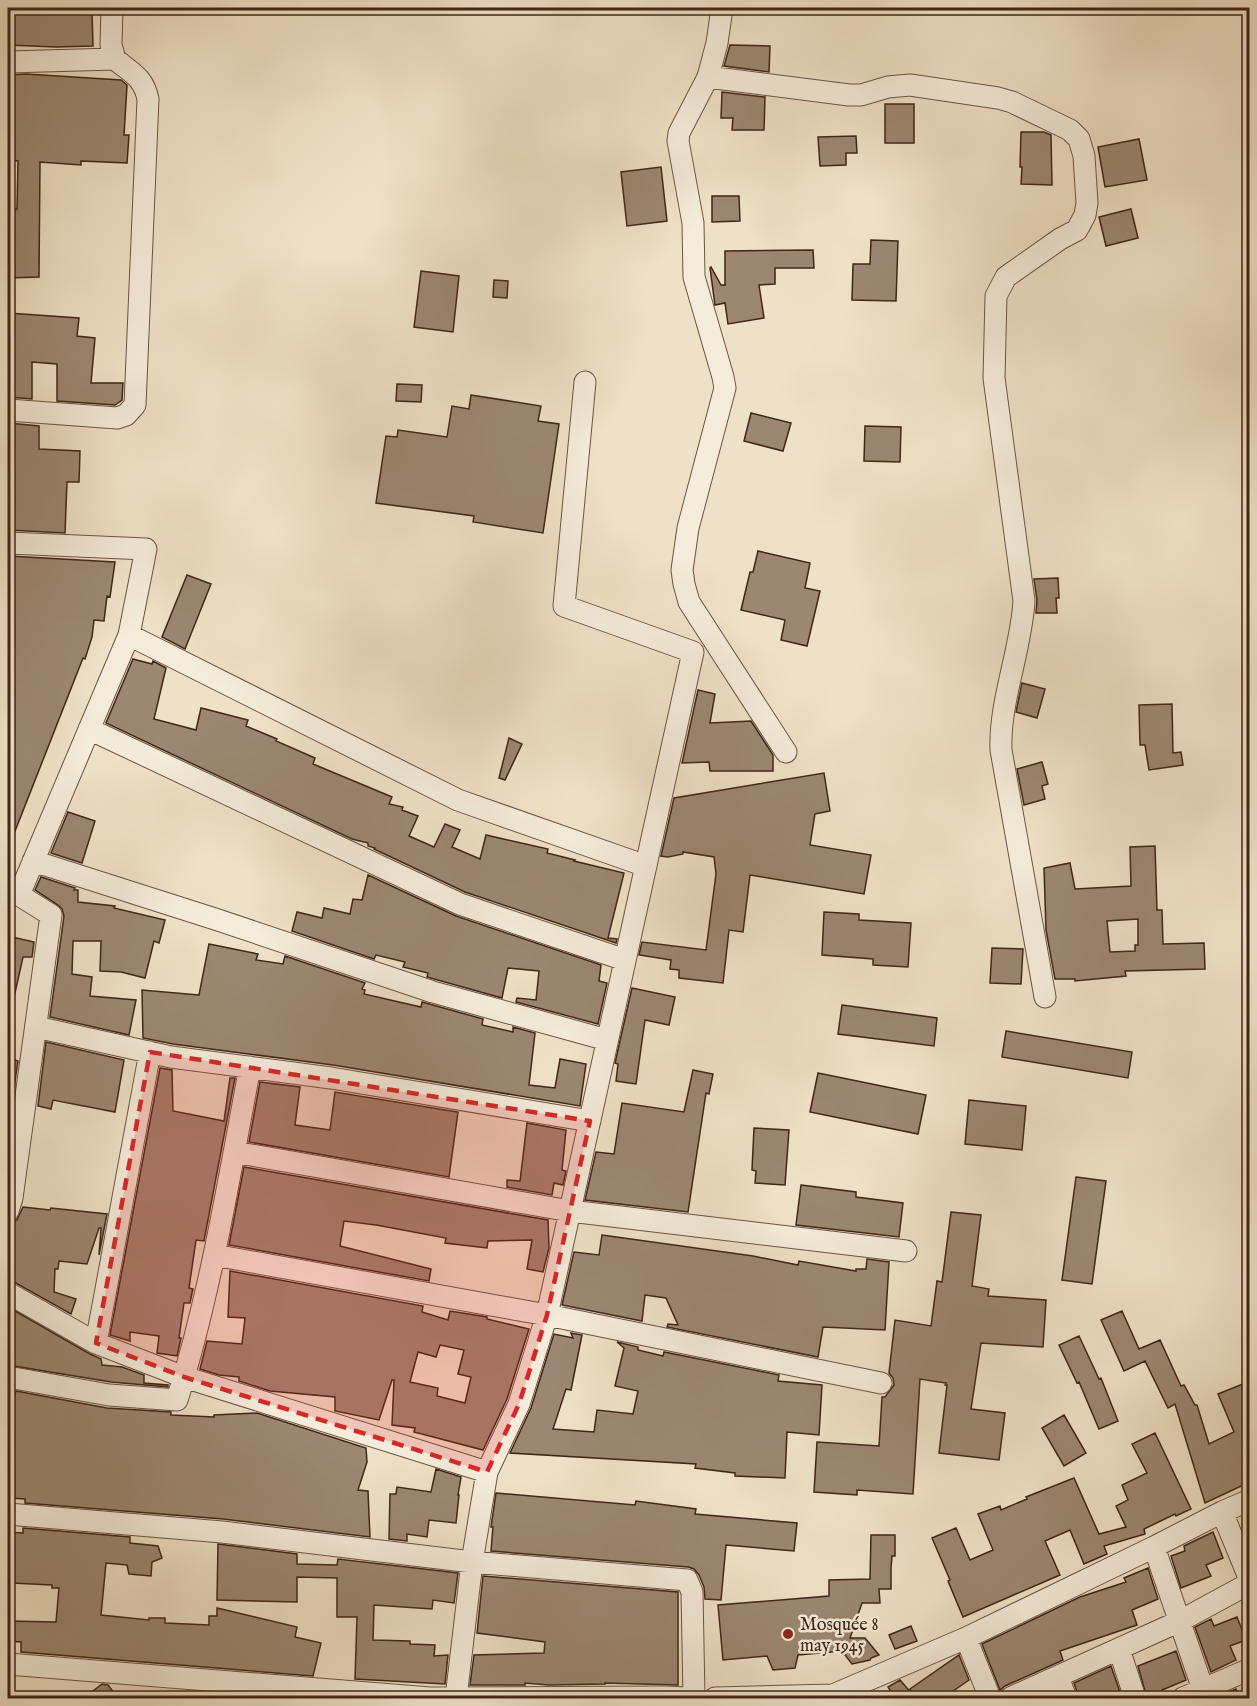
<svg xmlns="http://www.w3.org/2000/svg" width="1257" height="1706" font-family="'IM FELL English',serif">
<rect width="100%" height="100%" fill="#efe1c7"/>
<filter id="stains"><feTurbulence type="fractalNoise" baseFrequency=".00333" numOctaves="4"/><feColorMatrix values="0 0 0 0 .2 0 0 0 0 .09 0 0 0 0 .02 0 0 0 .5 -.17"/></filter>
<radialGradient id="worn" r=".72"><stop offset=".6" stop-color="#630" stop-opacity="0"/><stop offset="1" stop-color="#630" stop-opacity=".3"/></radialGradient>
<path fill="#9b8772" stroke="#412516" stroke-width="1.5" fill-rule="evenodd" d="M9 8H46V13L92 12 93 46 56 47 8 45Z
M730 45 770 46 769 72 724 66Z
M26 74 121 80 127 85 124 135H129L127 163 81 161V165L40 162 39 277 8 278V209H17L18 161 8 160V75Z
M722 92 765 97 764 130H732L733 118H721Z
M885 104H914V143H885Z
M1021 132H1044L1051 135 1052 185 1021 184 1022 167H1020Z
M856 136 857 153H846V165L820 166 818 137Z
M1139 139 1147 180 1105 187 1098 147Z
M661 167 667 221 627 226 621 172Z
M712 196H739L740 221 712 222Z
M1131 209 1138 238 1106 246 1099 217Z
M871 240 898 241 896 301 852 300 853 264H870Z
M813 250 814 268H775V284L759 285 764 318 728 324 725 303 715 305 710 268 711 267 721 285H725V251Z
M421 271 459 276 453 332 414 327Z
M494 280 508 281 507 298 493 297Z
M8 313 79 318 77 336 95 338 91 383H123L122 400 115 405 57 401V364L32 362V399L8 397Z
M397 384 422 385 421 402 396 401Z
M471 395 541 406 538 421 559 424 543 533 473 522 474 516 376 503 386 436 397 437 398 430 447 437 452 406 469 409Z
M751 413 791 423 783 451 744 441Z
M8 423 39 426V449L80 451 79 482H67L65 533 8 530V481H9Z
M865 426 901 427 900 462 864 461Z
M758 551 810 563 805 588 820 591 807 646 781 640 785 620 741 610 750 572H753Z
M8 556 115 562 110 597 107 596 104 621 94 620 92 637 85 659 83 658 8 849Z
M187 575 211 584 185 649 162 637Z
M1058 578 1059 598H1056L1057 613H1036L1037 600 1034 579Z
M133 659 152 664 153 661 166 668 154 719 196 730 201 708 248 720 246 726 277 739 276 741 315 758 313 764 392 797 389 804 403 807 402 810 418 816 409 836 434 847 445 824 460 830 452 847 480 859 486 835 548 849 547 853 575 860 574 861 624 873 608 938 617 939 616 943 465 892 374 849 375 848 368 846V843L352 839 106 723Z
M1022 683 1045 689 1037 718 1016 712Z
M698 690 715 694 710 723 751 721 773 755V771H710L709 762 682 763Z
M1172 704 1173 753 1181 752 1183 765 1149 770 1145 745H1140L1139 705Z
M509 738 522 744 505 780 499 778Z
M1042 762 1048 784 1042 786 1045 799 1024 805 1017 769Z
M824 773 830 811 815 814 810 845 871 855 864 894 750 875 743 932 729 930 723 983 679 978V970L670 969 671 960 639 955 642 942 706 950 716 874 714 857 683 852V854L668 857 661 856 674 798Z
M68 812 95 821 82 863 51 853Z
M1155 846 1157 910H1162L1163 944 1204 943 1205 969 1125 971 1126 976 1075 981V979H1055L1046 930 1044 868 1070 863 1075 889 1131 886 1130 847ZM1138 919V945H1135V951L1110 952 1107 921Z
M368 875 456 916 601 965 599 981 607 983 598 1024 516 1002 517 998 536 1000 539 971 508 968 502 998 427 977 428 973 403 967 405 962 376 955 374 959 292 931 297 912 322 918 324 908 350 914 353 899 362 900Z
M41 877 75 888 74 890H78V902L115 906 114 908 165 920 159 943 154 941 145 978 121 972 100 971 101 941H73L72 974 92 977 90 996 136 1000 129 1035 50 1017 64 916 62 909 58 905 35 890Z
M824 912 859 914V920L911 923 908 967 873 965V959L822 955Z
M8 936 34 942 32 957H23L13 1002H8Z
M209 944 258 954 256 960 283 964 285 956 365 983 362 989 365 990 364 994 421 1007 422 1002 483 1019 482 1025 513 1032V1027L535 1033 529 1085 555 1088 560 1059 586 1064 580 1106 333 1065 173 1044 143 1038 142 990 199 995Z
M992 948 1023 949 1021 984 990 983Z
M632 988 675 997 669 1025 645 1020 636 1084 616 1081 618 1064 615 1063Z
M842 1005 937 1018 934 1046 838 1034Z
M1006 1031 1132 1052 1128 1078 1002 1057Z
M46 1042 124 1060 115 1112 53 1100 51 1109 38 1106Z
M8 1058 18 1061 12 1101 8 1100Z
M160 1068 172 1070 173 1111 224 1121 230 1078H235L204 1241 196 1240 189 1288 193 1289 192 1293 190 1303H184L179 1338H181L177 1356 157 1353 159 1336 130 1332V1341L110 1335Z
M693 1070 713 1074 709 1094 706 1093 688 1212 585 1200 596 1152 614 1154 622 1103 684 1112Z
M818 1073 926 1095 918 1134 810 1112Z
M260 1082 300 1087 295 1125 330 1130 335 1092 458 1112 449 1177 249 1142Z
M969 1100 1026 1106 1022 1150 965 1144Z
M527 1123 566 1130 562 1170 566 1171 563 1185 554 1183 552 1195 507 1187V1180L520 1181Z
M754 1128 789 1130 785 1185 755 1183 756 1171 752 1170Z
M244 1167 548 1220 549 1248 543 1272 527 1269 532 1240 488 1241 487 1248 445 1243 446 1238 376 1225 344 1221 340 1246 431 1269 429 1281 229 1245Z
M1076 1177 1106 1181 1092 1284 1062 1280Z
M801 1185 856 1192V1197L903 1203 899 1237 796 1225Z
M23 1207 50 1210 51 1208 107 1214 99 1255 101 1228H99L87 1264 59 1261 58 1269H55L54 1292 76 1299 71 1314 14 1282 8 1280V1223L17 1220Z
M951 1212 981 1215 972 1286 989 1289 988 1296 1046 1300 1043 1347 981 1343 971 1409 1005 1413 999 1460 939 1453 947 1385H945L946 1383 920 1379 913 1494 857 1490V1495L814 1492 817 1442 879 1446 882 1397H885L894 1385 893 1378 889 1373 895 1320 931 1326 937 1281 942 1282Z
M602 1235 753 1256 798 1265 799 1261 856 1271V1269H866L867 1259 889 1262 885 1330 823 1327 818 1357 667 1327 668 1324 678 1325 666 1298 645 1295 642 1321 562 1305 574 1252 599 1255Z
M230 1271 423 1306 422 1312 448 1320 450 1311 487 1317V1319L529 1329 507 1399 483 1450 414 1432 415 1428 392 1425 394 1380H392L379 1420 335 1411V1397L270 1391 239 1381V1377L219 1375 200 1369 207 1341 242 1344 245 1318 228 1317ZM440 1345 464 1350 458 1374 471 1377 465 1403 437 1396 438 1388 410 1382 418 1352 436 1357Z
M8 1307 90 1354 101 1359 102 1365 122 1367 144 1375V1383L168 1385V1387L111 1382 8 1365Z
M1122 1311 1139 1349 1160 1340 1181 1386 1184 1385 1195 1405H1197L1209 1444 1234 1432 1218 1394 1250 1381V1482L1205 1503 1175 1404 1168 1408 1145 1361 1124 1371 1101 1320Z
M571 1333 582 1335 571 1390 566 1389 553 1429 594 1432 597 1410 633 1414 638 1391 615 1386 624 1348 617 1342 638 1347V1350L663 1356 664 1352 779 1375 778 1381 822 1385 819 1435 787 1432 785 1478 735 1476V1473L695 1468 696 1464 510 1453 531 1408 554 1334 573 1338Z
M1079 1336 1099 1379 1101 1378 1118 1421 1099 1429 1079 1382 1077 1383 1059 1345Z
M16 1391 107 1408 171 1412V1415L214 1417V1415L257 1413 366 1448 367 1462 358 1490 368 1491 370 1537 223 1519 25 1503V1499L10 1498 11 1472H8V1408L11 1409Z
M1064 1415 1086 1453 1064 1466 1042 1428Z
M1155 1433 1191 1509 1176 1516 1175 1514 1144 1529 1145 1534 1104 1546 1107 1554 1084 1564 1070 1530 1045 1541 1060 1575 963 1617 948 1581 950 1580 932 1538 956 1528 970 1560 993 1550 978 1514 1000 1506 1001 1510 1027 1499 1026 1497 1074 1478 1099 1534 1126 1527 1116 1506 1128 1500 1122 1485 1147 1473 1132 1444Z
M436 1469 461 1477 458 1495H459L456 1523 429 1520 427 1537 407 1534V1541L389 1539 390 1494H396L397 1487 431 1492Z
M496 1493 635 1505 636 1501 696 1509 695 1514 797 1523 794 1551 726 1545 721 1600 705 1599 704 1587 699 1575 694 1569 688 1567 491 1551 493 1527H491Z
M23 1528 130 1537V1543L158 1546 162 1558 152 1562 151 1576 129 1574 127 1565 106 1563 101 1615 149 1620V1618H165V1623L209 1625V1616H217V1608L297 1627 295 1637 321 1643 313 1676 21 1652V1642L8 1641V1621L56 1622 59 1588H52V1585L12 1583 13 1567H8V1532L23 1533Z
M1213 1532 1223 1558 1206 1565 1211 1576 1181 1588 1171 1556 1185 1551 1184 1546Z
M871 1535H895V1556H892L891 1568V1589H879L880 1603H862L850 1638H865L879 1655 871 1658 870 1660 852 1664 842 1651 798 1655 795 1668 773 1670 767 1656 723 1660 718 1605 829 1596V1580L870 1579Z
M218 1544 297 1554V1564L337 1565 338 1559 458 1573 454 1603 433 1600 432 1609 374 1605 373 1640 410 1641V1644L435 1645 434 1656 448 1655 445 1684 355 1679 357 1617H337V1578L297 1577V1602L217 1600Z
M1148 1568 1158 1599 1132 1610 1137 1625 1060 1651 1063 1660 1005 1686 1000 1690 982 1644 1080 1597 1126 1582 1124 1578Z
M483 1576 678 1592V1685L605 1683V1684L549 1685 525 1683V1685H470L474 1655 544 1653 545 1642 477 1633Z
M1237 1617 1246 1640 1230 1646 1236 1660 1211 1672 1195 1627 1211 1619 1214 1626Z
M911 1626 917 1641 895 1649 889 1635Z
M1176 1651 1186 1680 1162 1690 1163 1695 1155 1698H1147L1138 1666Z
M959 1655 969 1680 943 1698H895L888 1687 900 1680 912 1694 910 1689Z
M1111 1666 1122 1698H1079L1074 1683Z
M102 1684 108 1685 118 1698H84Z
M1236 1689 1240 1698H1218V1697Z"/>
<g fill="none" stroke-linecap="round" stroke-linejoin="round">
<defs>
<path id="minor" d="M722 8 717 43 708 77 679 133 678 141 693 223 694 277 723 377 725 388 688 528 682 570 684 584 689 602 786 752
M8 62 115 59
M708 77 849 95H861L888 87 910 85 998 98 1012 102 1070 130 1079 139 1084 156 1087 203 1085 215 1077 230 1060 239 1006 277 996 296 994 378 1024 601C1021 651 999 702 1001 750L1045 997
M8 410 117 418 126 415 135 405 148 99C143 76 131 73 115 59L111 45 112 8
M8 543 146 549 129 635
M89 729 460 904 625 960
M33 861 215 919 433 992 607 1040
M8 891 19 895 51 915 12 1198 8 1211
M19 895 129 635 458 800 646 866
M36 1027 171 1057 331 1078 590 1121
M234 1152 570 1211 906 1251
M214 1255 547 1315 881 1383
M8 1293 96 1343 184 1377 487 1472
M96 1343 150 1052
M8 1377 109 1395 177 1400C211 1291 229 1178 250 1067
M1222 1512 1250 1580
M8 1514 222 1532 472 1562 687 1580 692 1592 694 1698
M1154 1547 1206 1698
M966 1638 990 1698
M1119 1649 1135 1698
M8 1664 430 1698 665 1697 686 1698
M1058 1677 1066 1698
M456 1698 472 1562 487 1472 519 1404 547 1315 693 652 564 606 585 382
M715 1698 832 1695
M826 1698 966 1638 1154 1547 1222 1512 1250 1500
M1010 1698 1180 1621 1250 1583
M1183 1698 1250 1669"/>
</defs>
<use href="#minor" stroke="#6c5442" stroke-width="23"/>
<use href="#minor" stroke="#f5ecdb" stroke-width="21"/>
</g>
<path fill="#d62828" fill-opacity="0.2" stroke="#d62828" stroke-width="4.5" stroke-dasharray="12 8" stroke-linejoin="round" d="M150 1052 590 1121 547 1315 519 1404 487 1472 184 1377 96 1343Z"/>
<circle fill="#8f2418" stroke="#f5ecdb" stroke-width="2" cx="788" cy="1634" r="6"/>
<g text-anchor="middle" stroke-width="5" stroke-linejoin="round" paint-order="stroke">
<g font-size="18" fill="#412516" stroke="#f5ecdb" text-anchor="start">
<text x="800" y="1630">Mosquée 8<tspan x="800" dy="21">may 1945</tspan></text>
</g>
</g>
<rect width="1257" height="1706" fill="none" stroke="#efe1c7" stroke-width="30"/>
<rect x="9" y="9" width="1239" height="1688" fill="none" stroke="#412516" stroke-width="3"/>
<rect x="15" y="15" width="1227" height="1676" fill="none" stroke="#412516" stroke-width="1.5"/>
<rect width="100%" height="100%" filter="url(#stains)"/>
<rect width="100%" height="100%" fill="url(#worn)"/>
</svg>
